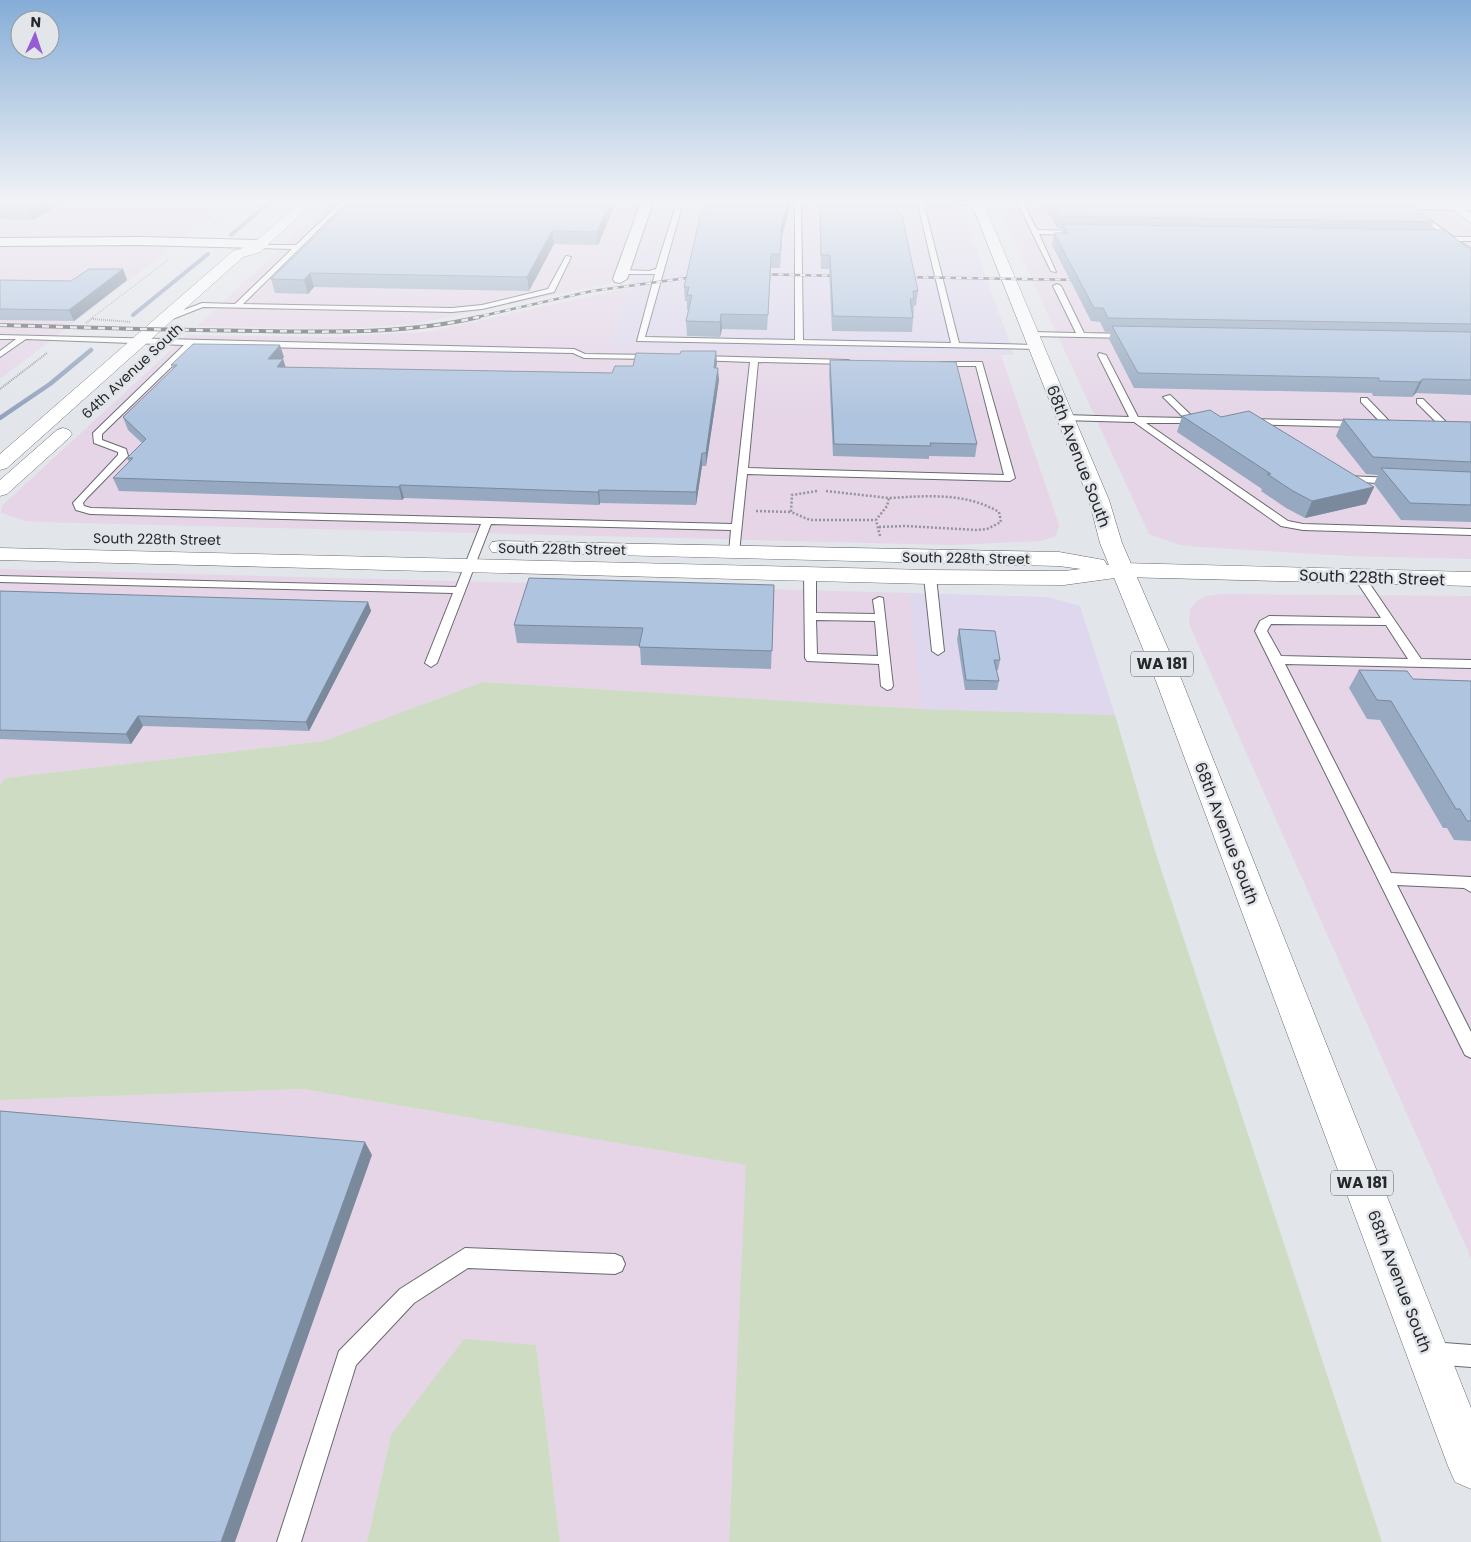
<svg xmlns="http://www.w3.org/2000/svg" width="1471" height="1542" font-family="Poppins,sans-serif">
<rect width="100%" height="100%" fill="#e2e5ea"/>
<path fill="#ded7ed" d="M657 202 937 205 962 210 1014 355 609 348Z
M909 593 1046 597 1080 606 1115 715 922 709Z"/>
<path fill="#e5d5e7" d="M0 202H231L0 379Z
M331 202H657L631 279 415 324 338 329 197 326Z
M1025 202 1441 209 1471 229V559L1349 556 1201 547 1180 545 1149 534 999 208Z
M629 288 609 348 1001 355 1056 516 1059 526 1056 536 1040 541 952 545 40 522 26 521 1 513 2 506 187 335 333 337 427 332Z
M0 569 909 593 922 709 483 682 324 741 5 778 0 785Z
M1223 594 1471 596V1258L1189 624 1190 609 1196 602 1206 596Z
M303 1089 747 1165 729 1542H560L536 1345 391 1435 367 1542H0V1100Z"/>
<path fill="#cfdcc4" d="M483 682 922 709 1115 715 1156 854 1382 1542H729L746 1165 303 1089 0 1100V785L5 778 324 741Z
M464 1339 536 1345 560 1542H367L391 1435Z"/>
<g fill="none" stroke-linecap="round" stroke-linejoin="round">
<path stroke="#92a2be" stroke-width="4" d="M231 235 270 202
M133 315 208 254"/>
<path stroke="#92a2be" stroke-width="4.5" d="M0 418 50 384 91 350"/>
<defs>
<path id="service" d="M341 202H347L243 304 452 308 482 305 548 289 566 256 571 257 554 292 482 309 452 312 203 307 170 320 163 318 202 303 235 304 292 249 258 248 256 245H296Z
M677 202H683L645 337 795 340V202H801L803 340 951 343 918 205 873 203 978 202 980 205H924L959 343 1037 345 1041 347 1037 349 637 341 655 274H623L620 272 623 270 649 271 656 269Z
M1017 202H1023L1037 230 1079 231 1082 233 1079 235 1039 234 1056 272 1051 271Z
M1416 213H1420L1454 237H1471V241H1459L1471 249V254L1450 240 1436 239V237L1445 236 1416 215Z
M1057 284 1061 286 1084 333 1128 334 1132 336 1131 338 1029 336V332H1032L1076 333 1053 286Z
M0 335 574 349 585 354 653 355 657 357 653 359 584 358 573 353 193 346 102 434V440L126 449 128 456 86 499 83 503 84 506 91 508 732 524 750 362 697 360 696 358 700 356 848 360 852 362 848 364 758 362 748 468 1004 475 976 366H940L936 364 940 362H982L1015 478 1010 481 747 474 739 553 734 556 729 553 731 530 491 524 437 663 431 667 425 663 453 593 0 582V576L456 587 481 524 90 514 76 510 73 503 118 455V452L94 443 93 433 184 345 26 339 0 357V351L16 339H0Z
M1099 353 1106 355 1138 417 1184 418 1163 397 1170 395 1194 418 1200 419V423H1146L1288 521 1303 524 1471 529V535L1303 530 1281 526 1134 422 1062 420 1061 418 1065 415 1129 417 1098 355Z
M1361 398H1367L1391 423V427H1385L1361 402Z
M1417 399H1423L1448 424V428H1442L1417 403Z
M1249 419 1360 421 1365 424 1360 427 1246 424 1244 422Z
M1346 476 1394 478 1399 481 1394 484 1343 481 1341 479Z
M810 572 816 575V613L875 614 873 600 879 597 883 598 893 686 891 689 887 690 881 686 879 664 807 661 805 658 804 575ZM816 620 875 621 878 656 817 654Z
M1359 573 1363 574 1421 659 1471 660V668L1285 664 1391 873 1471 877V892L1464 888 1397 885 1471 1032V1058L1465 1055 1255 631 1260 621 1269 616 1381 618 1353 576ZM1271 624 1386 625 1408 659 1281 656 1267 631Z
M930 574 936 577 944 651 938 655 932 651 924 577Z
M465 1248 615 1254 622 1257 625 1264 622 1271 615 1274 468 1268 414 1303 356 1365 301 1542H277L339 1351 400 1289Z
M1431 1342 1471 1345V1367L1431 1364 1423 1361 1420 1353 1423 1345Z"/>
<path id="minor" d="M641 202H653L627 279 620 283 615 282 613 279Z
M1377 203 1471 204V210L1373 208V204Z
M141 237 260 240 266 244 260 248 141 245 0 246V238Z"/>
<path id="tertiary" d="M301 202H314L260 252 243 257 7 468 0 470V454L233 251 250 246Z
M1441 202H1455L1471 213V223Z
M63 428 69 430 72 434 69 438 7 494 0 496V480L57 430Z"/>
<path id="secondary" d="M500 541 1059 552 1104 560 1107 565 1122 563 1471 572V586L1122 577 1064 585 930 584 0 560V548L930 570 1064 571 1081 569 1059 566 492 552 489 547 492 542Z"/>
<path id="primary" d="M971 202H983L1109 500 1122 543 1182 681 1471 1408V1489L1455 1482 1448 1466 1156 681 1100 543 1089 500Z"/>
</defs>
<use href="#service" stroke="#676a6e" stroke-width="2"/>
<use href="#minor" stroke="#676a6e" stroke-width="2"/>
<use href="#tertiary" stroke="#676a6e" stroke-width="1"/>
<use href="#secondary" stroke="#676a6e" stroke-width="1"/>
<use href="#primary" stroke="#676a6e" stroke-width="1"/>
<path stroke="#939599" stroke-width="1" stroke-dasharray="1 1" stroke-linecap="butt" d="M212 225 241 202
M92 318 168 260"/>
<path stroke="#939599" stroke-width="2" stroke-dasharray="1 1" stroke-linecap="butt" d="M93 319 131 322
M86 323 94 317
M0 389 47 353"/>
<path stroke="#939599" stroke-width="2.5" stroke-dasharray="2 2" stroke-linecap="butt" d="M817 491 792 495 791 512 810 520H876
M826 491 889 498 887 506 876 520 880 536
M756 511 791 512
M879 527 905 526 977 530 987 529 1001 522 999 512C965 492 927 496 889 498"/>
<use href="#service" fill="#fff" fill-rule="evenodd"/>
<use href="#minor" fill="#fff" fill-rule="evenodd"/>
<use href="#tertiary" fill="#fff" fill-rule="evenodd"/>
<use href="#secondary" fill="#fff" fill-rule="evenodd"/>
<use href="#primary" fill="#fff" fill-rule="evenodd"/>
<defs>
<path id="rail-far1" d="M756 274 844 276
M901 277 1084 280
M473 318 592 291 701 276"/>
<path id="rail" d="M0 325C87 328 174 330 261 331 334 332 407 334 479 317"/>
</defs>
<use href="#rail-far1" stroke="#5b5d5f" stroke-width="2.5"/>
<use href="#rail" stroke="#5b5d5f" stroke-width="4"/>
<use href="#rail-far1" stroke="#e2e5ea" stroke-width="2" stroke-dasharray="5.5" stroke-linecap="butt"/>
<use href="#rail" stroke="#e2e5ea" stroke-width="2.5" stroke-dasharray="7" stroke-linecap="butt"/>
</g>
<path fill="#96a9c0" d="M0 202H63L33 220 0 219Z
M351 202H616L598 245 554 244 529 291 314 287 308 294 275 293 271 279Z
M819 202H895L918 291 916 306 914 305 912 332 832 331 829 269H821Z
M1047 202H1179L1313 204 1314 202H1407L1434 222 1430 230 1471 250V395L1416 393 1412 397 1373 396 1372 393 1134 388 1109 339 1111 332H1105L1100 322 1091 321 1052 245 1054 233H1062V229L1057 228 1046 208Z
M711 206 782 236 780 268H771L767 330 722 329 720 337 687 336 686 321 689 310H687V301H685L684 287 706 212Z
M123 269 127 280 74 321 0 320V280L71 281Z
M716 351V368L719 380 706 466H702L696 505 600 503 599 505 404 498 402 500 119 491 113 478 129 462 127 458 142 443 128 430 123 417 173 370 171 365 284 357 282 359H283L285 367 612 373 633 366 680 354Z
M830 360 977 444 975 457 929 456V459L833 456 829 372Z
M1182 416 1221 417 1374 487 1366 504 1305 518 1286 508 1261 491 1262 489 1177 432Z
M1343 419 1471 422V522L1401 520 1374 484 1378 475 1366 474 1336 436Z
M774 585 771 669 641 665 640 646 517 643 514 625Z
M0 591 368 602 371 611 309 731 143 726 131 744 0 739Z
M959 629 1000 660 998 670H996L999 681 997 690H965L957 639Z
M1359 670 1413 679 1471 681V841L1454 840 1447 828H1443L1380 720 1367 719 1349 688Z"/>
<path fill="#7a899c" d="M43 202H63L33 220 29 210Z
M610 202H616L598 245 597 232Z
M788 202H791L782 236 780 268 782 223Z
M552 231 554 244 529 291 527 277Z
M771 254V268L767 330 768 315Z
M123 269 127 280 74 321 69 310Z
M310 273 314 287 308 294 304 280Z
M721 314 722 329 720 337V322Z
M280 345 284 357 272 371 268 359Z
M716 351 717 363 714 380V368Z
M283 359 287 371 277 367Z
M718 368 719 380 706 466V453Z
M1423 379 1416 393 1412 397 1419 382Z
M702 453V466L696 505V492Z
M400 485 404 498 402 500 399 487Z
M1374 487 1366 504 1305 518 1312 501Z
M599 490 600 503 599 505 598 492Z
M368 602 371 611 309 731 306 722Z
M138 716 143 726 131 744 126 734Z
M365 1142 372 1155 235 1542H221Z"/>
<path fill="#afc4df" stroke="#7a899c" d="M0 202H43L29 210H0Z
M351 202H610L597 232 552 231 527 277 310 273 304 280 271 279Z
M712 202H788L782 223 780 254H771L768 315 721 314 720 322 686 321 692 295H687L689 287H684L701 212H706L707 206H711Z
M820 202H895L898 215H902L918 291H913L914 299H910L913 318 833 316 830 255H821Z
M1052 202H1179L1314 204 1318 202H1407L1434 222 1059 216Z
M1063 224 1444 230 1471 250V324L1108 318 1103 308H1094L1054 233H1068Z
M89 269H123L69 310 0 309V280L71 281Z
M1112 326 1471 332V380L1423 379 1419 382 1379 381V378L1138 373Z
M193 344 280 345 268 359H283L277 367 612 373 615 366H633L636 353 680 354 681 351H716L714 368H718L706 453H702L696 492 599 490 598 492 400 485 399 487 113 478 133 458H127L146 439 123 417 177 365H171Z
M830 360 956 362 977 444 930 443 931 446 834 444Z
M1210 410 1221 417 1249 411 1374 487 1312 501 1293 491 1267 474H1271L1182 416Z
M1343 419 1471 422V462L1373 457Z
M1381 468 1471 472V505L1410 503Z
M529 578 774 585 772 651 639 647 643 628 514 625Z
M0 591 368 602 306 722 138 716 126 734 0 730Z
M959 629 995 631 1000 660H994L999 681 966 680Z
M1359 670 1407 671 1413 679 1471 681V821H1467L1460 809H1456L1391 701 1377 700Z
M0 1111 365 1142 221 1542H0Z"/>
<linearGradient id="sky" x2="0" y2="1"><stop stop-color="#85add7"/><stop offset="0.48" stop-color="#f2f3f6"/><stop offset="1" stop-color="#f2f3f6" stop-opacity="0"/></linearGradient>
<rect width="1471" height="418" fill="url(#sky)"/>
<g text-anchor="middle" stroke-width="5" stroke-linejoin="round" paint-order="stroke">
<g font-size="14" fill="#262829" stroke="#e2e5ea">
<text transform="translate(132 371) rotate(-43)" y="5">64th Avenue South</text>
<text transform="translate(157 539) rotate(1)" y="5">South 228th Street</text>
<text transform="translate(562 549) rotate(1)" y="5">South 228th Street</text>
<text transform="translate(966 558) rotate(1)" y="5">South 228th Street</text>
</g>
<g fill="#e2e5ea" stroke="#5e6163" stroke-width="1">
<rect x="1131" y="651.5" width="62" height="25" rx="4"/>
<rect x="1331" y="1170.5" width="62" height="25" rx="4"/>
</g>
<g font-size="15" font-weight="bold" fill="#262829">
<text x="1162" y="669">WA 181</text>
<text x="1362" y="1188">WA 181</text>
</g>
<g font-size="16" fill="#262829" stroke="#e2e5ea">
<text transform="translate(1079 456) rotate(69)" y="6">68th Avenue South</text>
<text transform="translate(1372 577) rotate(2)" y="6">South 228th Street</text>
<text transform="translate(1227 833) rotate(69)" y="6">68th Avenue South</text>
<text transform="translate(1400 1281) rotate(69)" y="6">68th Avenue South</text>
</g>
</g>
<g transform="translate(35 35) rotate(3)"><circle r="24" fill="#e2e5ea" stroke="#97999d"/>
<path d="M0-4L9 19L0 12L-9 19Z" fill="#965cd3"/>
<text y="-8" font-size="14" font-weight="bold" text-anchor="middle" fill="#262829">N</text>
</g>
</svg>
